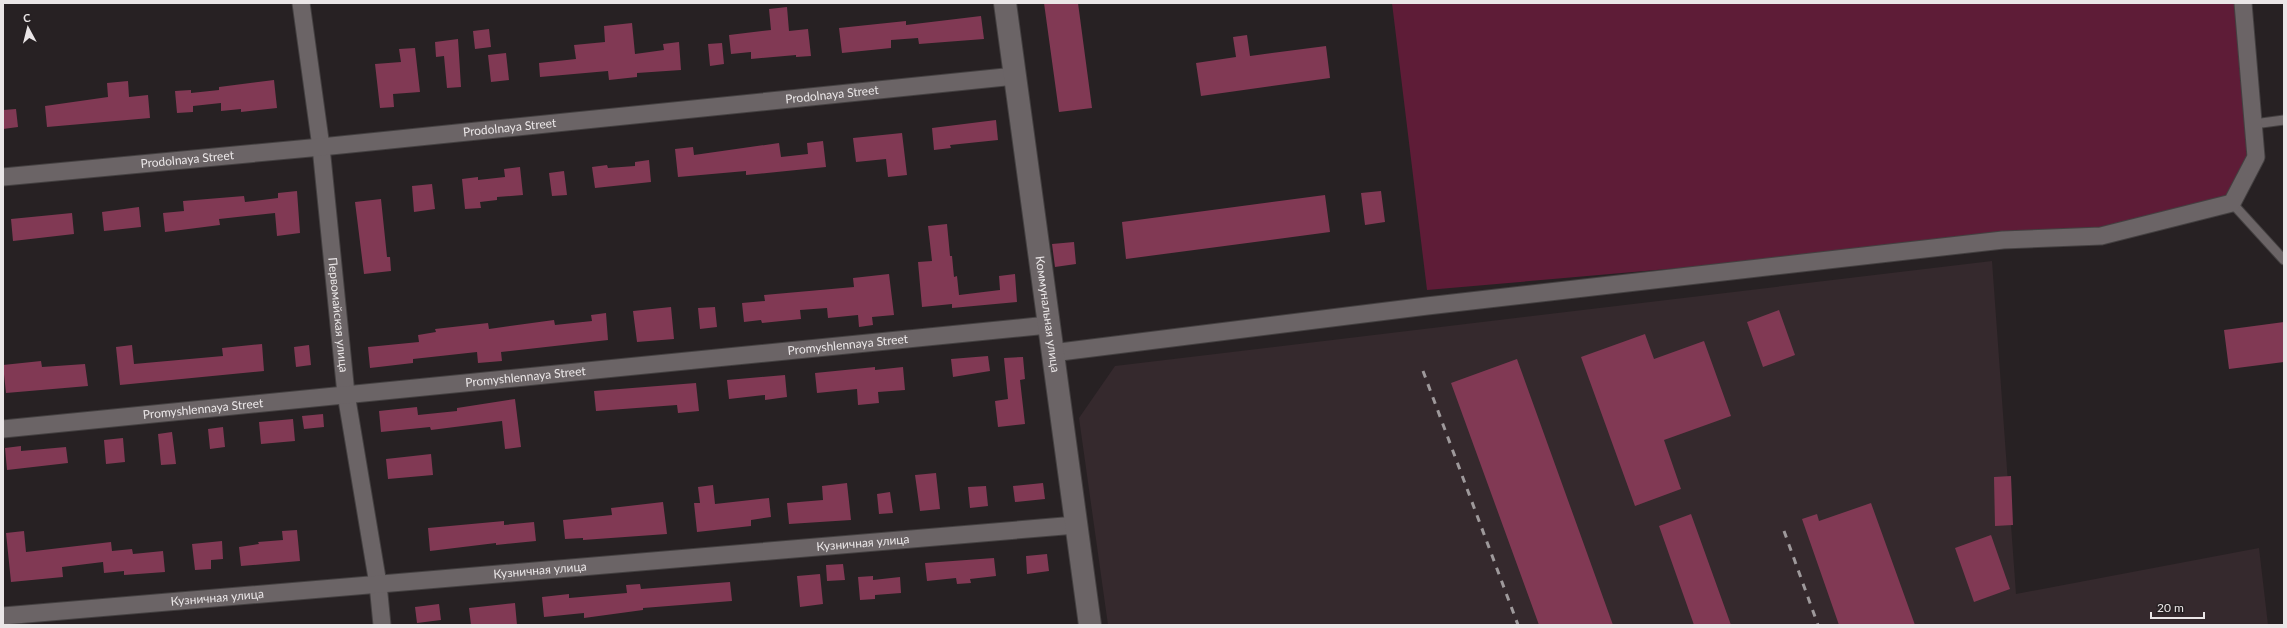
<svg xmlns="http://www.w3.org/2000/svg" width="2287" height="628" font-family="Lato,sans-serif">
<rect width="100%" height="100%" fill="#272123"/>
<path fill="#35292d" d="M1992 261 2016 594 2259 548 2268 625H1108L1079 418 1115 366Z"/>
<path fill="#5e1c37" d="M1392 3H2240L2256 157 2232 203 2101 236 2003 240 1427 290Z"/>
<path fill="#813954" d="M1044 3H1078L1092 108 1059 112Z
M787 7 789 31 808 29 811 56 796 57V55L751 59V52L731 54 729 35 771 30 769 9Z
M981 16 984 39 919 44 918 38 891 40V48L842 53 839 28 906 21V25Z
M632 23 635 54 664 50 663 44 679 42 681 70 637 73V77L609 80 608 71 540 77 539 63 576 59 574 45 605 42 604 26Z
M489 29 491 47 475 49 473 31Z
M1247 35 1250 56 1326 46 1330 78 1201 96 1196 63 1236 57 1233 37Z
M458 39 461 87 447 88 444 56 436 57 435 42Z
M722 43 724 64 710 66 708 44Z
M415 48 420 92 393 94 394 107 380 108 375 64 401 62 399 49Z
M506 53 509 80 491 82 488 55Z
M274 80 277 108 241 112V109L221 111V103L193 106V112L177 113 175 91 191 90V93L219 90V87Z
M128 81 129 97 148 95 150 118 47 127 45 106 108 97 107 83Z
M16 109 18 127 3 129V110Z
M996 120 998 140 950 145 951 148 934 150 932 128Z
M902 133 907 175 888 177 886 159 856 162 853 138Z
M823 141 826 167 746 175V171L678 177 675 149 693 147 694 155 779 143 781 157 808 154 807 143Z
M649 160 651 182 595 188 592 167 607 165 608 168 635 166V162Z
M520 167 523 195 497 197V200L480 202 481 208 465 209 462 179 478 177V180L505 177 504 169Z
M564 171 567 195 552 196 549 173Z
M432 184 435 209 414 212 412 186Z
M297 191 300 233 277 236 275 213 219 219 220 225 165 232 163 213 184 211 183 201 244 196 245 202 278 198V193Z
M1381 191 1385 222 1365 225 1361 193Z
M1325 195 1330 232 1126 259 1122 222Z
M381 199 387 257H390L391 271 364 274 355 202Z
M139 207 141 227 104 231 102 212Z
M72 213 74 234 13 241 11 219Z
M947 224 950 256H952L954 277 957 276 959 295 1000 290 999 276 1015 274 1017 302 952 308V304L922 307 918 262 932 261 928 226Z
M1074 242 1076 264 1055 267 1052 244Z
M889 274 894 315 872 317 873 325 859 327 858 315 828 318 827 308 800 310 801 319 762 323 761 320 744 322 742 303 765 301 764 295 854 287 853 278Z
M671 307 674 339 637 342 633 311Z
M715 307 717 327 700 329 698 308Z
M1779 310 1795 355 1763 367 1747 322Z
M606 313 608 340 501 352 502 361 478 363 477 352 413 359V363L370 368 368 347 419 342 418 335 436 332 435 329 488 323 489 329 554 320 555 325 592 321 591 315Z
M2284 322V362L2229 369 2224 330Z
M1645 334 1654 359 1704 341 1731 416 1664 440 1681 489 1635 506 1581 357Z
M262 344 264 371 120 385 116 347 132 345 134 364 223 356 222 348Z
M309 345 311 365 296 367 294 347Z
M988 356 990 371 953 377 951 359Z
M1023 357 1025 379 1020 380 1025 424 998 427 995 401 1008 399 1004 358Z
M1517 359 1613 625H1539L1451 383Z
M41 361 42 367 85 364 88 386 6 393 3 365Z
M875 367V370L903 367 905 390 878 392 879 403 858 405 857 389 817 393 815 373Z
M785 375 787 397 765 400V395L729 399 727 380Z
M696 383 699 411 678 413 677 405 596 411 594 391Z
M515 399 521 447 505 449 502 421 431 430 430 427 381 432 379 411 417 407 418 415 457 411V408Z
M323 414 324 427 304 429 302 416Z
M293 419 295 441 261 444 259 422Z
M223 427 225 447 210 449 208 429Z
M172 432 176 464 161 465 158 434Z
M123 438 125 462 106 464 104 440Z
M21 446V451L66 447 68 463 7 470 5 448Z
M431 454 433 475 388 479 386 459Z
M936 473 940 509 920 511 915 475Z
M2011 476 2013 525 1995 526 1994 477Z
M847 483 851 520 789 524 787 503 823 500 822 486Z
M1043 483 1045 499 1015 502 1013 486Z
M713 485 715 504 769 498 771 517 751 520V526L697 532 694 503H700L698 487Z
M986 486 988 506 970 508 968 487Z
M890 492 893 513 879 514 877 494Z
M663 502 667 534 583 540V538L565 539 563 520 612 515 611 508Z
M1871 503 1915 625H1839L1802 519 1817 514 1819 521Z
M1691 514 1731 625H1694L1659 526Z
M504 521V525L534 522 536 541 496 545V543L430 551 428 528Z
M297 530 300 561 241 566 239 547 259 544 258 542 283 540 282 531Z
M24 531 26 552 111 542 112 551 132 549 133 554 163 551 165 572 124 575V571L104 573 103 562 62 567 63 577 11 582 6 533Z
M1991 535 2010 589 1974 602 1955 548Z
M222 541 223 559 211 560V569L195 570 192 544Z
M1047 554 1049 571 1027 574 1026 556Z
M994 558 996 576 970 579 971 583 957 584 956 578 927 581 925 563Z
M843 564 845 580 827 581 826 565Z
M820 574 823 604 800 607 797 576Z
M873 576V580L900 577 901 593 875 595V599L860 600 858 577Z
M730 582 732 601 643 608V610L584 618V613L544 617 542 597 569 594V598L627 593 626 585 640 584 641 589Z
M515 603 517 625H471L469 608Z
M439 604 441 620 417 623 415 607Z"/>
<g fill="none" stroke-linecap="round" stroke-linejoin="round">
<defs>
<path id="lane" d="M2254 124 2284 120
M2232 203 2284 260"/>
<g id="street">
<path id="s1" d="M301 3 321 147 346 394 378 584 382 625"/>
<path id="s2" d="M3 177 321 147 1015 76"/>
<path d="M1052 353 1427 306 2003 240 2101 236 2232 203 2256 157 2243 3"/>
<path id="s3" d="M3 429 1048 325"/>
<path id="s4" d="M3 616 1076 525"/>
</g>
<g id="secondary">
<path id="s5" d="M1005 3 1090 625"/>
</g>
</defs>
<use href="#lane" stroke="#444041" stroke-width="11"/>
<use href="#street" stroke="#444041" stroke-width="19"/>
<use href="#secondary" stroke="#444041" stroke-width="24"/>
<use href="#lane" stroke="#6b6466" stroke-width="9"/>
<use href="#street" stroke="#6b6466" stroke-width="17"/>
<use href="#secondary" stroke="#6b6466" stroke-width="22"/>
<path stroke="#9e999b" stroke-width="3" stroke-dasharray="7 7" stroke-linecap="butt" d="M1423 371 1518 625
M1784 531 1818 625"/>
</g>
<g text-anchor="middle" stroke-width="4" stroke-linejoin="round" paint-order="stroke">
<g font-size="12" fill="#eae6e7" stroke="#272123">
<text dy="4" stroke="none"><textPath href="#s2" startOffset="833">Prodolnaya Street</textPath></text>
<text dy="4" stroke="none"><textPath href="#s2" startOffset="509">Prodolnaya Street</textPath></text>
<text dy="4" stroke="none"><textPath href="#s2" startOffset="185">Prodolnaya Street</textPath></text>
<text dy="4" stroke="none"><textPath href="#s5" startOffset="314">Коммунальная улица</textPath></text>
<text dy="4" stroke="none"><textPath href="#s1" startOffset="314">Первомайская улица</textPath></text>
<text dy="4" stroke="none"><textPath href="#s3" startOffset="849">Promyshlennaya Street</textPath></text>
<text dy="4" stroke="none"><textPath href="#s3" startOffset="525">Promyshlennaya Street</textPath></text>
<text dy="4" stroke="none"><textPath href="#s3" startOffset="201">Promyshlennaya Street</textPath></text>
<text dy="4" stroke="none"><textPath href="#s4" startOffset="863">Кузничная улица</textPath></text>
<text dy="4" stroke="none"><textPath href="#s4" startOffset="539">Кузничная улица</textPath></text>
<text dy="4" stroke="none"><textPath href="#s4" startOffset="215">Кузничная улица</textPath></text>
</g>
</g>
<rect width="2287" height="628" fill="none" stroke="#eae6e7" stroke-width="8"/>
<g transform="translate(28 28) rotate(353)" stroke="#272123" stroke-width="3" paint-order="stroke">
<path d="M0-3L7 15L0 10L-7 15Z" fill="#eae6e7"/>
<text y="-6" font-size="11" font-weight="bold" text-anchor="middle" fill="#eae6e7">С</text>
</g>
<path d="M2151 612v6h53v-6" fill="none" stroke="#eae6e7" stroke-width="2"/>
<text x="2157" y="612" font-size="12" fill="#eae6e7" stroke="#272123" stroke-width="3" paint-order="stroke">20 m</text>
</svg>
